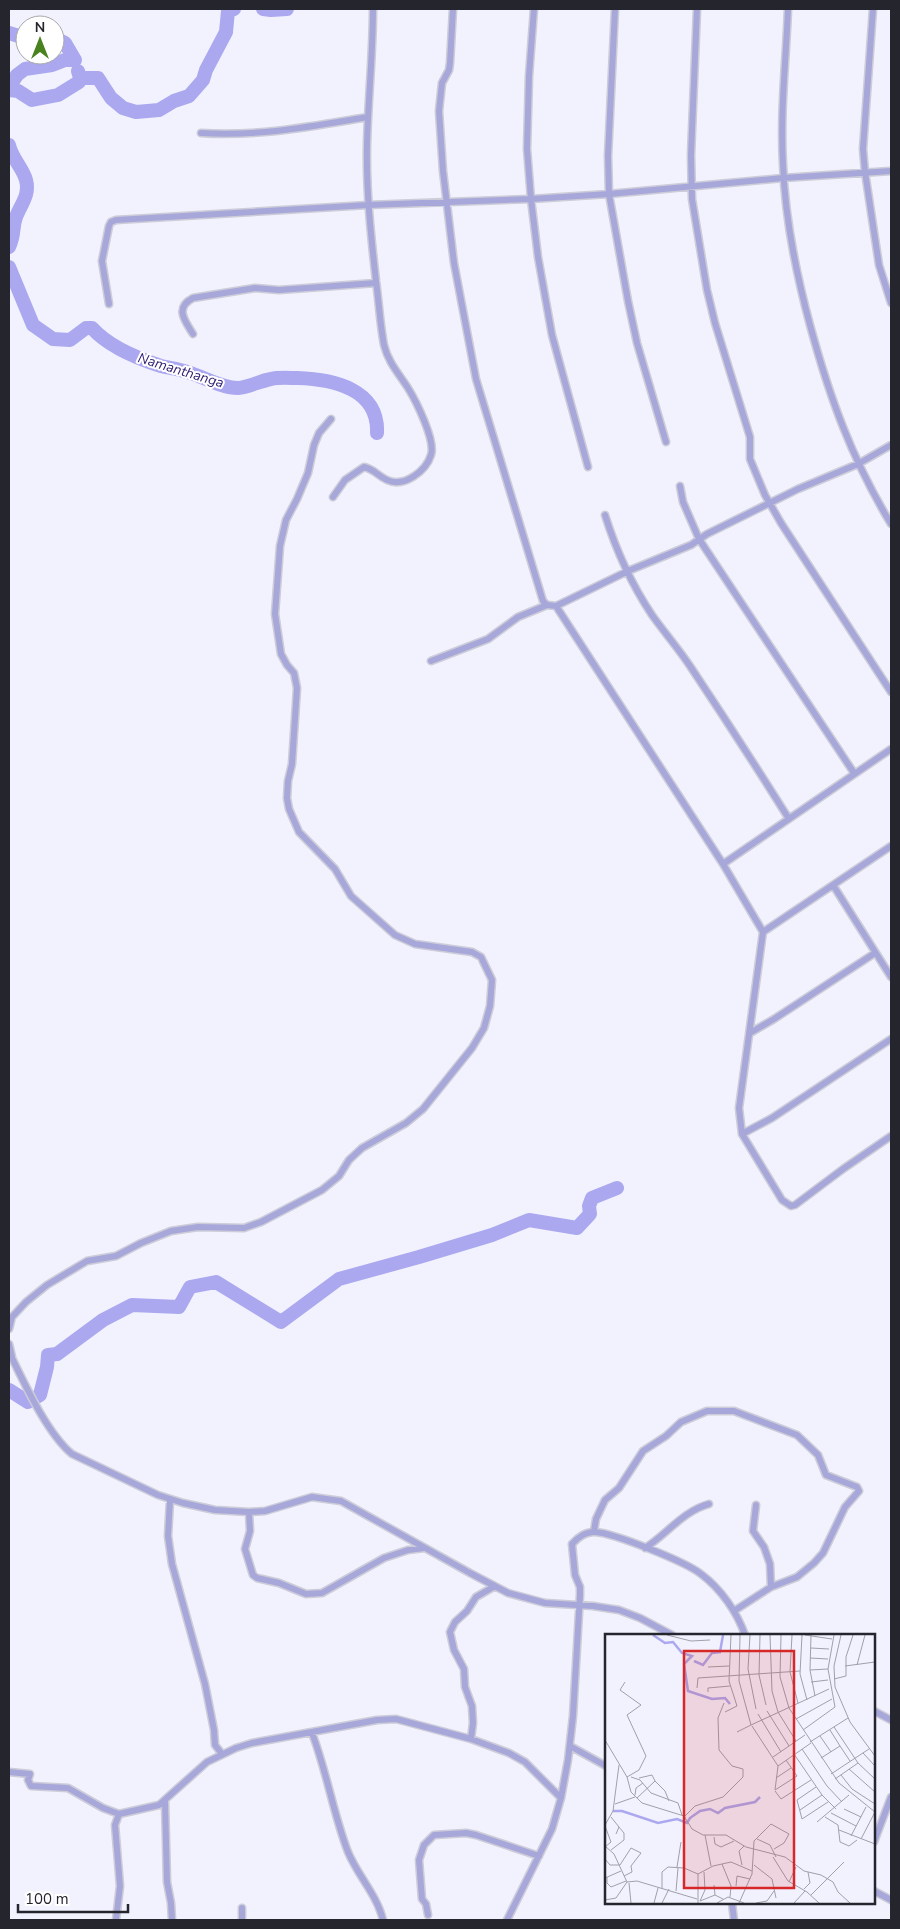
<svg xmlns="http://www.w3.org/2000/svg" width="900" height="1929" font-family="'Nunito Sans',sans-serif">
<rect width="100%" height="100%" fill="#f2f2ff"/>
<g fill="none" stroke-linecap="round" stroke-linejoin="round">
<path stroke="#aba8ef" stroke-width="14" d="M263 9 271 10 287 9
M9 33 25 38
M80 78H98L111 98 123 108 136 112 159 110 174 101 189 96 203 80 206 70 226 32 228 11 234 9
M9 87 17 75 25 69 52 65 65 60H75L65 43 55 38
M9 90 18 91 32 100 58 95 79 82 80 78 78 71
M9 145C12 159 23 168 26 180 30 195 21 204 16 217 12 228 15 235 9 247
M9 267 33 325 53 339 70 340 86 328H92C109 347 136 358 161 366 169 368 178 369 187 372 203 376 220 388 238 388 249 387 260 381 271 379 279 377 289 378 297 378 333 379 379 389 377 433
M9 1390 28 1402 40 1395 47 1367 48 1355 57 1354 103 1320 132 1305 179 1307 190 1287 216 1282 281 1322 339 1279 419 1257 492 1235 529 1220 577 1228 590 1214 589 1206 592 1198 617 1188"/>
<defs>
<path id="minor" d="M453 9 450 63 449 70 442 83 439 111 443 171 454 263 476 379 543 601 547 605 556 606 628 571 691 545 707 534 798 489 858 464 891 445
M534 9 529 76 527 149 531 199 538 257 552 335 588 467
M615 9 608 156 609 194 628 301 637 343 666 442
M697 9 691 155 692 199 707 290 715 323 750 437V459L765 495 781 523 891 692
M788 9C786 60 780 113 783 164 785 219 796 273 810 325 830 399 852 459 891 524
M873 9 863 149 865 172 879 265 891 303
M201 133C257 137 313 126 368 117
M109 304 102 261 109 226 111 222 116 220 368 205 531 199 609 194 783 178 891 171
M193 334C185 321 174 308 193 298L255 288 279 290 376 283
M680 486 683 502 699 539 854 773
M333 497 345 480 364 467C374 469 378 476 387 480 404 488 426 471 431 455 436 441 416 401 408 388 399 374 388 362 384 345 380 324 379 303 376 281 371 236 366 191 367 145 368 100 373 54 373 9
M605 515C616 550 632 585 652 615 664 632 678 648 690 666 724 717 757 768 789 819
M556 606 723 864 763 932 739 1108 742 1134 772 1118 891 1039
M431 661 488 639 518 617 547 605
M723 864 891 749
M833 885 891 977
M763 932 891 846
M750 1033 774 1019 875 953
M742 1134 782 1200 791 1206 795 1205 843 1169 891 1136
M9 1329 12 1317 26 1302 47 1285 87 1261 116 1256 141 1243 171 1231 198 1227 244 1228 261 1222 322 1190 339 1176 349 1160 362 1148 406 1123 423 1109 472 1048 484 1028 490 1006 492 980 481 957 472 952 415 944 395 935 351 896 335 869 299 832 289 809 287 798 288 781 292 764 297 688 294 673 287 665 281 654 275 614 280 546 286 520 297 499 308 473 314 445 319 433 331 419
M9 1344 12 1357
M9 1355 12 1358C26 1387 48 1434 72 1454L158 1495 183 1503 215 1510 249 1512 265 1511 312 1497 341 1501 470 1573 508 1593 545 1603 593 1606 619 1610 640 1618 672 1635
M170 1500 168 1536 172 1564 205 1684 214 1730 215 1745 222 1754
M756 1505 753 1531 764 1547 770 1564 771 1587
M249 1512 250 1531 245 1549 253 1575 257 1578 279 1583 306 1594 322 1593 384 1558 408 1550 424 1548
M594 1531 596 1519 605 1500 619 1488 643 1451 666 1436 681 1422 707 1411H734L797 1435 818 1455 826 1475 857 1487 859 1491 845 1507 823 1553 814 1563 797 1577 771 1587 734 1611
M645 1548C666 1535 683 1511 709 1504
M874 1711 891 1720
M312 1733C327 1772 333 1813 348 1852 358 1876 377 1895 383 1920
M471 1739 473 1723 472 1706 465 1687 464 1669 454 1650 450 1632 455 1622 467 1611 476 1597 495 1586
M570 1746 606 1766
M9 1772 30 1774 28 1780 31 1786 68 1788 103 1808 119 1814
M165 1801 167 1882 171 1903 172 1920
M874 1842 891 1797
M874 1891 891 1900
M732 1903 734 1920
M242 1908V1920
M428 1915 426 1904 422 1899 419 1860 424 1845 434 1835 466 1833 476 1835 539 1856
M116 1920 120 1886 115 1825 119 1814 159 1805 207 1762 236 1748 252 1743 377 1720 396 1719 471 1739 509 1753 525 1762 561 1798
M507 1920 552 1829 561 1798 568 1760 573 1716 580 1595V1587L575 1575 572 1544C578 1537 587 1531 595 1532 614 1533 686 1562 701 1574 721 1589 737 1612 745 1635"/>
</defs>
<use href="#minor" stroke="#cdcdd9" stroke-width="9"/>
<use href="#minor" stroke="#a8a7da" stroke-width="6"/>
</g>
<g text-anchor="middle" stroke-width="4" stroke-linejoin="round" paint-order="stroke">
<g font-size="14" font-style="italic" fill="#322273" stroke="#fff">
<text transform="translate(181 370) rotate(17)" y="5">Namanthanga</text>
</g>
</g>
<g transform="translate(605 1634)">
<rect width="270" height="270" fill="#f2f2ff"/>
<path fill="none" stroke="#aba8ef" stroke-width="2.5" d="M48 1 60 9 68 8 77 19 87 22 79 30 83 57 107 65 120 64 125 70M89 27 98 31 107 19 115 18 118 1M8 177H17L53 189 72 185 82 189 85 184 95 177 105 175 113 179 120 174 150 168 155 163"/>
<path fill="none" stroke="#a0a0ab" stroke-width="1" d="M62 1 86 7 105 6M135 1 134 47 146 91 224 55M145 1 143 35 151 75M155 1 154 41 161 71M165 1 167 57 173 78 191 107M176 1 175 43 184 74 234 149 270 178M187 1 185 38 193 69M197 1 195 40 202 66M200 1 227 5M206 1 205 36 210 62M236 1 229 32 230 53 245 88 270 122M270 8V24M206 14 224 15M205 24 223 25M252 31 260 1M240 32 270 28M103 33 124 32M205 36 223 35M229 45 241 42V23L248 1M20 48 15 56 36 71 22 81 41 122 34 136 22 143M206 48 223 46M92 54 93 44 195 37M103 58V54L125 52M162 77 184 112M120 78 132 72 124 47 126 1M153 80 176 118M191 85 227 65M147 92 173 132 170 156 192 142 181 126M229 93 253 129 270 145M198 96 230 73 223 35 229 1M132 98 146 91M215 102 226 118M0 106 22 143 26 158 37 169 79 182 87 195 98 201H121L141 213 180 223 199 237 216 241 228 248 233 258 245 269M205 108 243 84M235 112 245 127M197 115 222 152 237 168M258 119 270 132M189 120 217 161 231 175M168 123 200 101M216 124 235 112 225 96M173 132 206 109M244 135 270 158M226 140 264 115M236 141 247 155 270 170M26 143 35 146 46 159 73 169 77 181M171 144 186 134M230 145 253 129M50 147 60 157 64 167M211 153 192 166 197 185 223 168M170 157 176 165 206 146M30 161 31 154 38 149M32 164 50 147 47 141 34 144M10 170 30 163M239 175 256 183M195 176 217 161M226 179 251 192M80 182 90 172 118 163 138 143V135L127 132 114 116 113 84 119 69M6 183 14 193 11 200M220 183 233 191 235 208 244 212 252 206M212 188 244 161M0 191 8 177 14 131M0 192 6 208 0 213M234 196 270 210M100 201 106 232M246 202 261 173M109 203 110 210 116 213 129 207M152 205 165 211 171 223M256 205 270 178M0 212 9 220 22 248 32 247 92 265M6 216 19 206V199L13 192M168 223 183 247 202 258 214 269M0 225 5 231H15M117 230 126 252 125 263M15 231 26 214 36 219 26 232 27 238 19 242M137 231 134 217 139 212M149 231 167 245 171 264M72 233 76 208M2 243V249L6 253 21 247M0 244 16 237M184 248 191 233M24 249 26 269M109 251 110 261 118 265M131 252 132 242 145 245M57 255V238L63 233 79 234 93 240M199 255 205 249 203 238M71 257 73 234M206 261 239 228M0 266 11 264 22 248M95 267 100 256 99 238M95 267 110 261M49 269 53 254M57 269 64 255M93 269V240L108 232 126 228 147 237M112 269 123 263 139 269M134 269 147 240 149 207 166 190 184 200 179 209 169 215M151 269 162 267 169 257M189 269 200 257"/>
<path fill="#d62828" fill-opacity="0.15" stroke="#d62828" stroke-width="2.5" d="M79 17H189V254H79Z"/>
<rect width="270" height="270" fill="none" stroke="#25252d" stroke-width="2.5"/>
</g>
<rect width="900" height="1929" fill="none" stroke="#25252d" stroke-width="20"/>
<g transform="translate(40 40)"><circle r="24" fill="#ffffff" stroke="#a8a8ab"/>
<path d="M0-4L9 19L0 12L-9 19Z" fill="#48821e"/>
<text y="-8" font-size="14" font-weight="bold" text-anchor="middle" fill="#25252d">N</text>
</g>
<path d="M18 1904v8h110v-8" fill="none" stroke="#25252d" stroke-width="2.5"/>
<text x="25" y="1904" font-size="15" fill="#25252d" stroke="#ffffff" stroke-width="4" paint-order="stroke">100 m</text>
</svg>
